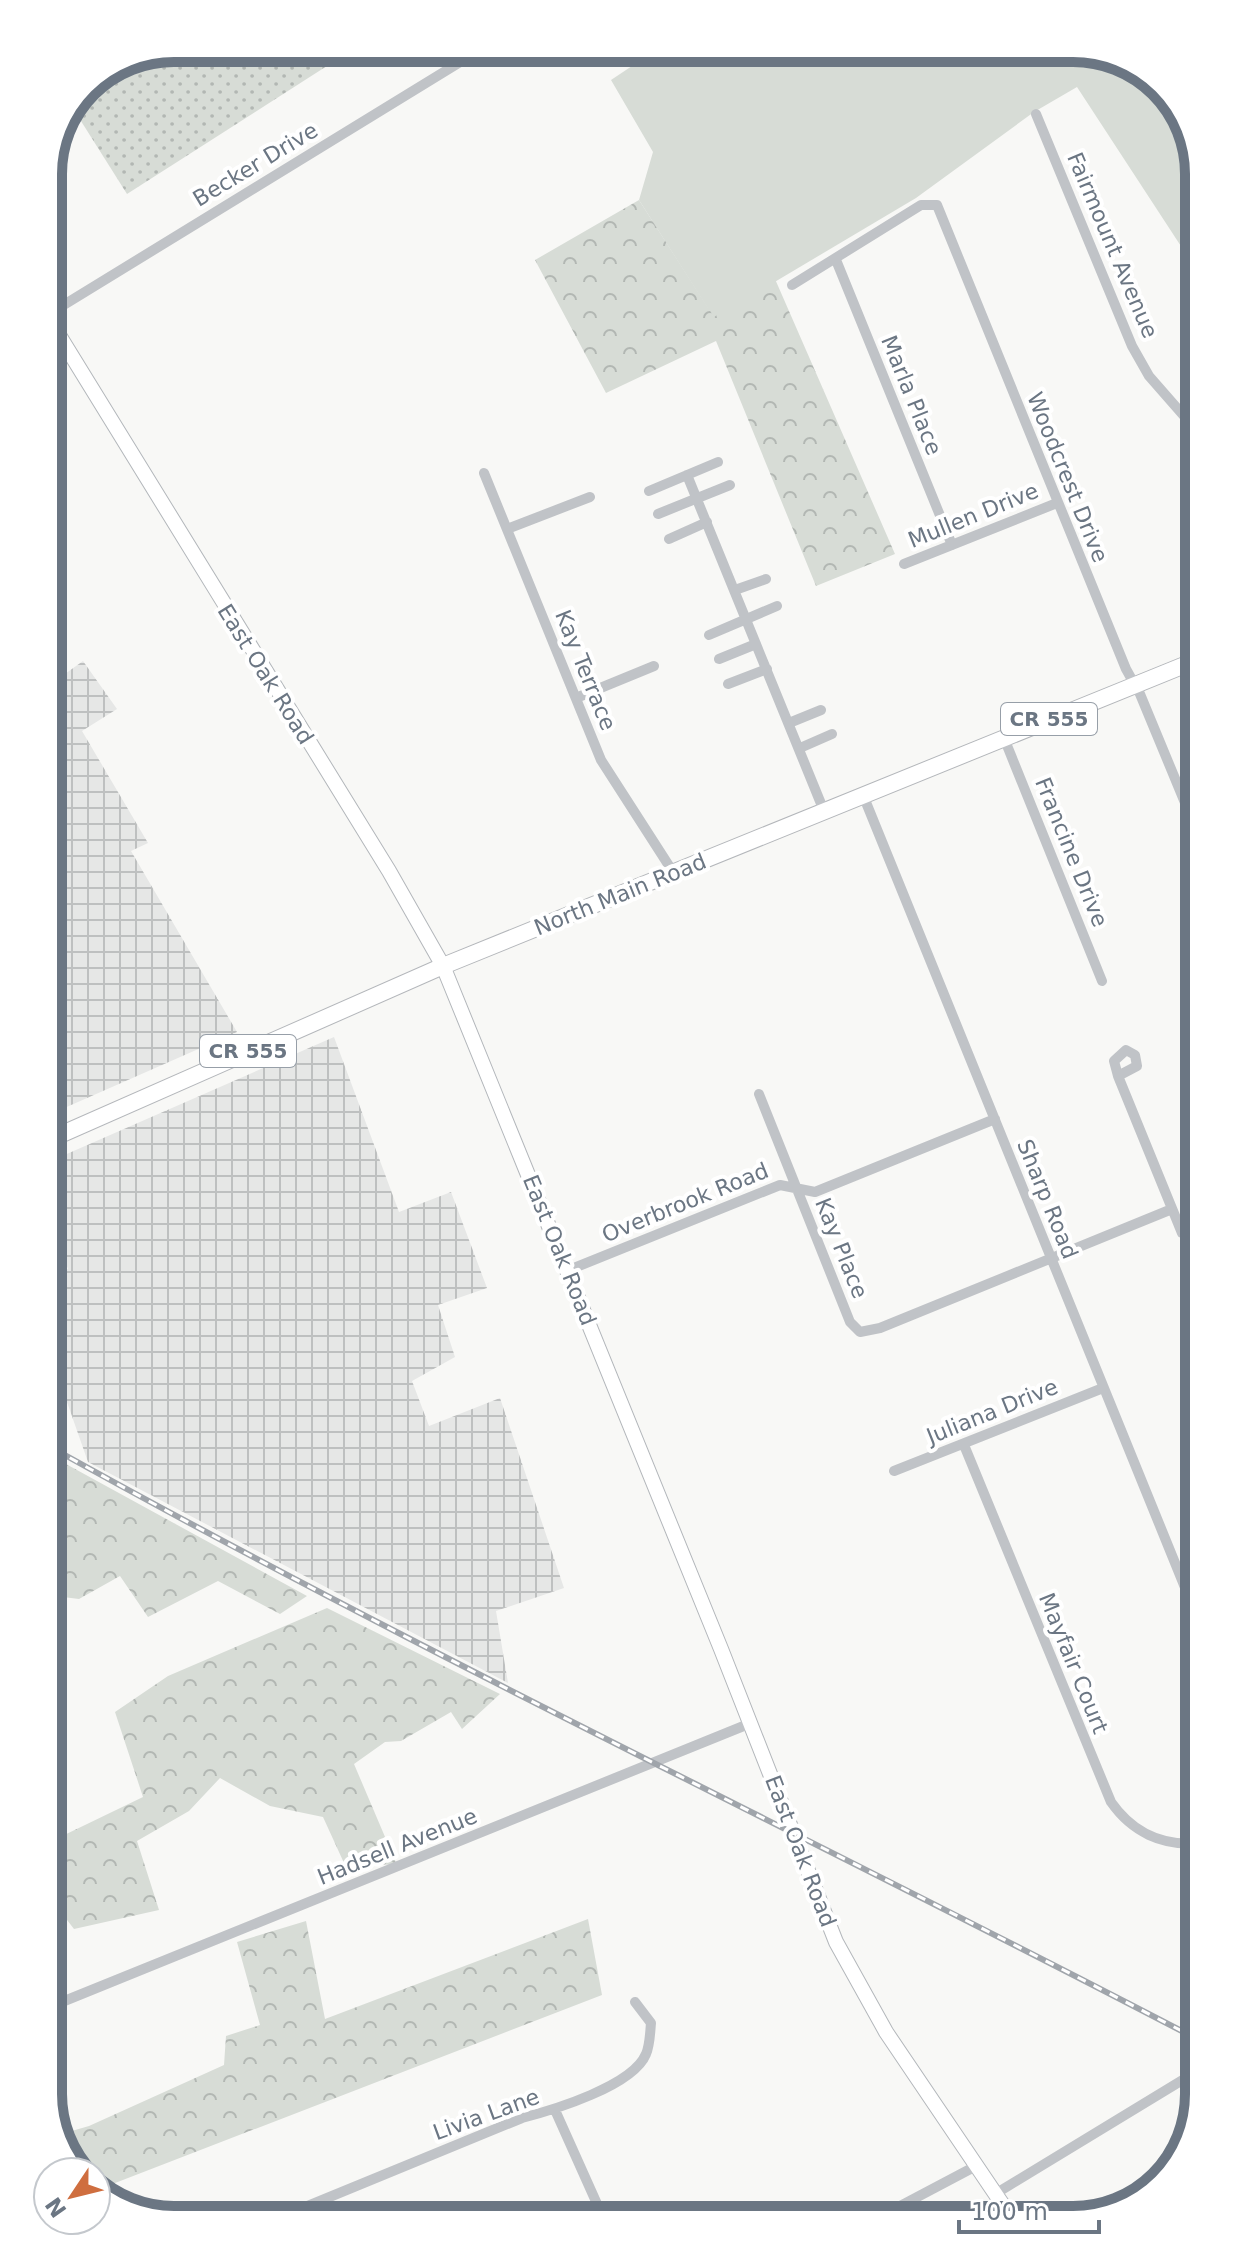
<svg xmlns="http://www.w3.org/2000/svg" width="1247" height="2268" font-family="'DejaVu Sans',sans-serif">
<defs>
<pattern id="industrial-grid" width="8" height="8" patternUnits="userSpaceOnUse" patternTransform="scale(2)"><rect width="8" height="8" fill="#e6e7e6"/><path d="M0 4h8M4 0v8" fill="none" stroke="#bec0c0"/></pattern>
<pattern id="forest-crowns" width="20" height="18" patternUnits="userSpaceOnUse" patternTransform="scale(2)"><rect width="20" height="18" fill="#d7dcd6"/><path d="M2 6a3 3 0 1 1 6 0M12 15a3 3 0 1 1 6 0" fill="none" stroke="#b2b7b3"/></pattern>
<pattern id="park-dots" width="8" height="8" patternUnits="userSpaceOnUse" patternTransform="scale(2)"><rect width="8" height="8" fill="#d7dcd6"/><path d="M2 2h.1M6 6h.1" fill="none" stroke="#b2b7b3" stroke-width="1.8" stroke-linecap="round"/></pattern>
</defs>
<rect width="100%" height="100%" fill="#f8f8f6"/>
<path fill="url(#industrial-grid)" d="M83 661 117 709 82 731 148 843 131 851 237 1032 53 1113 51 684Z
M334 1037 399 1212 451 1192 487 1288 438 1305 455 1357 412 1381 429 1426 500 1398 564 1588 496 1611 508 1683 88 1462 54 1365V1276L68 1269 53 1228V1160Z"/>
<path fill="#d7dcd6" d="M659 48H1081L1143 70 1189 126 1190 260 1077 87 1034 112 916 198 714 318 639 200 653 152 611 80Z"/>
<path fill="url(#forest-crowns)" d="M639 200 714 317 775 279 895 554 816 586 716 341 606 393 535 260Z
M54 1458H55L307 1596 280 1614 218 1581 148 1617 120 1576 79 1599 55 1596Z
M327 1608 500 1694 462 1729 451 1712 401 1741 385 1742 354 1764 397 1865 344 1863 323 1817 270 1806 220 1778 189 1811 137 1841 159 1910 74 1929 57 1907 56 1839 143 1797 115 1712 168 1676Z
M588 1919 602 1995 97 2190 96 2172H82L58 2142V2135L89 2126 224 2065 226 2036 260 2025 237 1942 306 1921 325 2019Z"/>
<path fill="url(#park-dots)" d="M174 48H355L127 194 74 110 85 85Z"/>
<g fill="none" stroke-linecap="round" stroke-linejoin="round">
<defs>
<path id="secondary" d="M49 319 389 871 443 966 721 1649 836 1942 886 2032 1007 2211"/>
<path id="primary" d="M53 1138 443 966 1192 662"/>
</defs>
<use href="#secondary" stroke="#b3b7bb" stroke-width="16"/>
<use href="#primary" stroke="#b4b7bb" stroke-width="18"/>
<path stroke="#c0c3c7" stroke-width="10" d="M1036 114 1132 346 1149 376 1191 424
M836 260 952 545
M792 285 921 205H937L1126 669 1140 694 1193 822
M49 314 483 48
M484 473 601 760 673 872
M687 475 824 811
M649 491 718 462
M658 514 730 485
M507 529 590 497
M669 539 707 522
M904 564 1057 503
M735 590 766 579
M709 635 777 606
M719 659 756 644
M728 684 767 669
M576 698 654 666
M789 723 821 710
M1004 738 1102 981
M800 748 832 734
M863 795 1197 1617
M1126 1050 1135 1055 1137 1066 1118 1076 1114 1061Z
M1118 1076 1182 1233
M759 1094 850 1322 860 1332 880 1328 1172 1209
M569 1270 780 1185 815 1192 995 1119
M964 1445 1111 1802C1132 1832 1162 1846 1198 1843
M894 1471 1103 1388
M57 2004 751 1723
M555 2110 602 2215
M995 2194 1199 2070
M887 2213 976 2166
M276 2219 522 2118C553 2110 633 2086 646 2054 650 2045 650 2033 651 2023L635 2002"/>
<use href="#secondary" stroke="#fff" stroke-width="14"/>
<use href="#primary" stroke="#fff" stroke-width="16"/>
<defs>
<path id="rail" d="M54 1449C430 1658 818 1841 1199 2040"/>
</defs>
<use href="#rail" stroke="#a0a5ab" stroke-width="6"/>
<use href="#rail" stroke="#fff" stroke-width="3" stroke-dasharray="9" stroke-linecap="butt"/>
</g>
<g text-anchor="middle" stroke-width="8" stroke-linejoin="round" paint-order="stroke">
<g fill="#fff" stroke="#979fa8" stroke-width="2">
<rect x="1001" y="703" width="96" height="32" rx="6"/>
<rect x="200" y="1035" width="96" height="32" rx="6"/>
</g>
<g font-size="20" font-weight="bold" fill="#6b7683">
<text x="1049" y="726">CR 555</text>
<text x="248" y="1058">CR 555</text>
</g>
<g font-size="22" fill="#6b7683" stroke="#fff">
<text transform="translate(255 164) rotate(-31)" y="8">Becker Drive</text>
<text transform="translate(1113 245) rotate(67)" y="8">Fairmount Avenue</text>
<text transform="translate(912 395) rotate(68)" y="8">Marla Place</text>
<text transform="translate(1068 477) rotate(68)" y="8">Woodcrest Drive</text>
<text transform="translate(973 515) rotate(-22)" y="8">Mullen Drive</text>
<text transform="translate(586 670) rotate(68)" y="8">Kay Terrace</text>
<text transform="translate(266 674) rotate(58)" y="8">East Oak Road</text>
<text transform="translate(1072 852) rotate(68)" y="8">Francine Drive</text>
<text transform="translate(620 894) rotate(-22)" y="8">North Main Road</text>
<text transform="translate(1048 1199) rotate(68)" y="8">Sharp Road</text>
<text transform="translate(685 1202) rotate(-22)" y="8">Overbrook Road</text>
<text transform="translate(842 1248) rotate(68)" y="8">Kay Place</text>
<text transform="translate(560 1250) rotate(68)" y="8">East Oak Road</text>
<text transform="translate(992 1411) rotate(-22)" y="8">Juliana Drive</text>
<text transform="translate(1074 1663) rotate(68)" y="8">Mayfair Court</text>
<text transform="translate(397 1846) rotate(-22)" y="8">Hadsell Avenue</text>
<text transform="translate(801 1851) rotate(69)" y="8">East Oak Road</text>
<text transform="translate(486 2114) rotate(-20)" y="8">Livia Lane</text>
</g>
</g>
<path d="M0 0H1247V2268H0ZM174 62H1073A112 112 0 0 1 1185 174V2094A112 112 0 0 1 1073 2206H174A112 112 0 0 1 62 2094V174A112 112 0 0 1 174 62Z" fill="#fff" fill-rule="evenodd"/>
<path fill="none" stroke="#6b7683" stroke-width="10" d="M174 62H1073A112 112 0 0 1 1185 174V2094A112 112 0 0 1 1073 2206H174A112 112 0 0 1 62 2094V174A112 112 0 0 1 174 62Z"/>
<g transform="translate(72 2196) rotate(235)"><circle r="38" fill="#ffffff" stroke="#c4c8cd" stroke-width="2"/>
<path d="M0-6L14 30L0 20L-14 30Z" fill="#cf6e3f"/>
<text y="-12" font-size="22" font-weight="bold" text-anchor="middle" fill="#6b7683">N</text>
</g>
<path d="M959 2220v12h140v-12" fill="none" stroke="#6b7683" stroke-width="4"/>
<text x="971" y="2220" font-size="24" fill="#6b7683" stroke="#ffffff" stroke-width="6" paint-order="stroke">100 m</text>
</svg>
